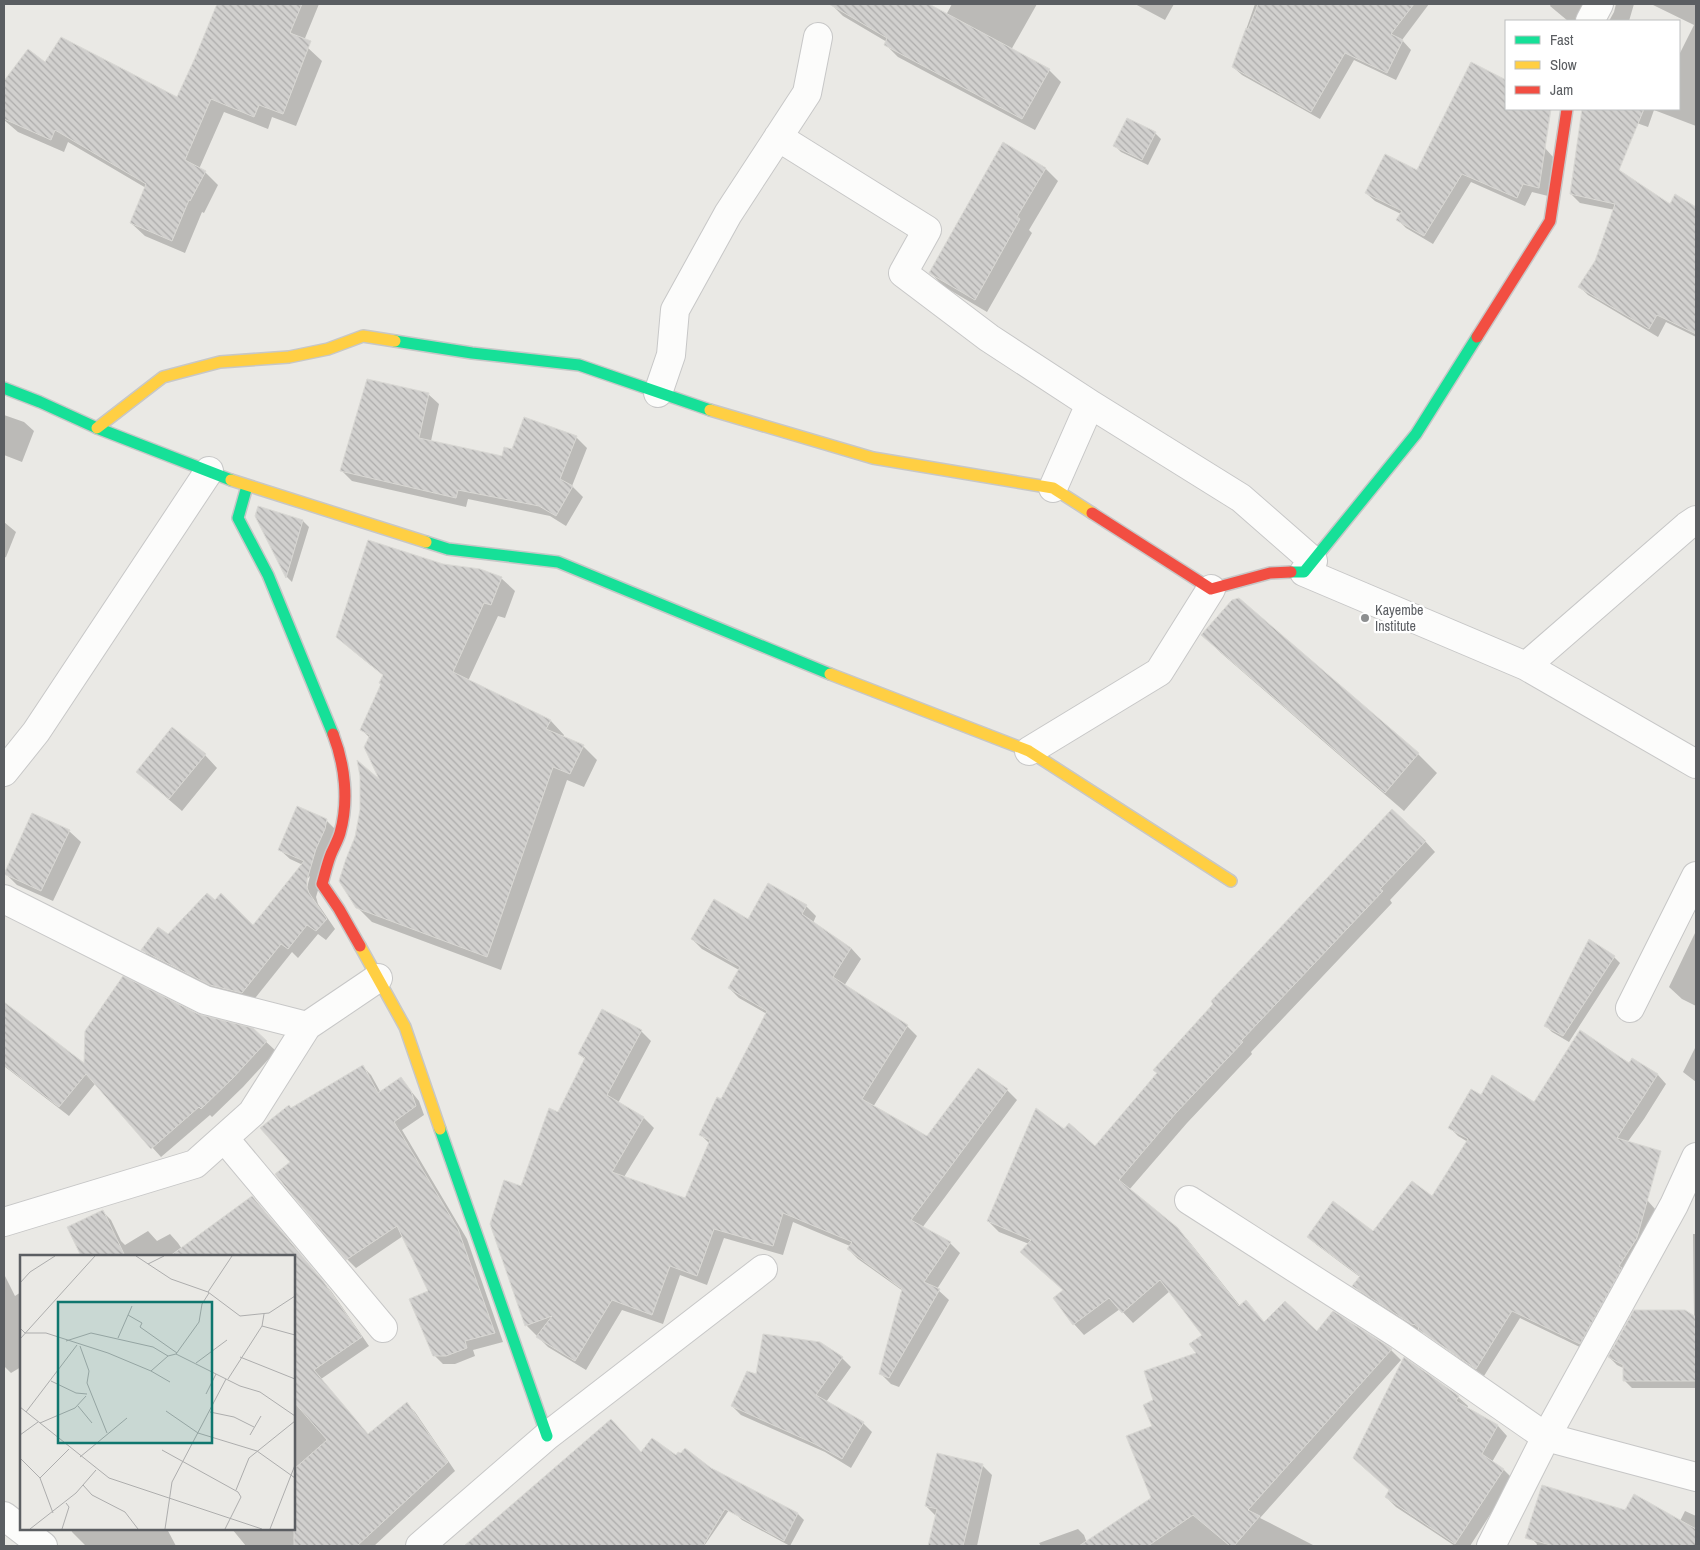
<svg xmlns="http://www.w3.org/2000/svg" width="1700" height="1550" font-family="'Archivo Narrow',sans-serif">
<defs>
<pattern id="building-back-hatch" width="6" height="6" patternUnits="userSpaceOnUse" patternTransform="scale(1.25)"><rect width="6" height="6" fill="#d1d0ce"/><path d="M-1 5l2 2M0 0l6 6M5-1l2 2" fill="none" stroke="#adacab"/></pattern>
</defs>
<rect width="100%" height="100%" fill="#eae9e5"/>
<path fill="#0003" fill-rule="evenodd" d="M258 4H319L303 43Z
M831 4H927L946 15 952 4H1037L1011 50 1049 70 1061 82 1035 130 898 57 885 44 887 42 843 16Z
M1135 4H1174L1165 20Z
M1255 4H1429L1402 40 1411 50 1396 80 1354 60 1320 119 1242 75 1233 67Z
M1551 4H1595L1585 21H1568L1550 6Z
M1616 4H1634L1629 21H1609L1614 12Z
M1651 4H1696V126L1654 110 1648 127 1617 116 1610 109H1679V55L1694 25Z
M215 11 308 48 322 61 296 126 272 117 268 129 224 112 199 169 205 172 218 185 204 213 202 212 185 253 145 236 131 223 146 188 68 142 64 152 18 132 4 120V83L29 51 45 64 177 99 196 58Z
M1468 71 1506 97V109H1524L1530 112 1545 148 1553 157 1548 196 1532 192 1525 206 1471 182 1433 244 1406 228 1398 220 1401 214 1375 201 1366 193 1417 171Z
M1155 133 1161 139 1148 165 1121 152 1115 146Z
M1004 144 1046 169 1058 181 1029 230 1032 233 987 312 943 286 931 273Z
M1571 194 1670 206 1676 196 1696 208V337L1666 322 1658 337 1588 295 1579 286 1596 262 1615 210 1580 203Z
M428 394 439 404 431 441 503 457 512 451 576 437 587 448 572 486 583 497 566 526 550 516 468 499 466 507 352 481 342 471Z
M4 415 24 422 34 431 22 462 4 455Z
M256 516 303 521 309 527 292 582 287 577Z
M4 522 16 532 6 557 4 558Z
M443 565 501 578 515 591 505 618 498 616 468 681 551 721 564 735 563 737 583 746 597 760 584 787 567 780 501 970 372 922 357 907V837L383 784 370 738 361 729 382 684 384 676 352 650 338 636Z
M1203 635 1418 754 1437 773 1404 811 1221 653Z
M172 729 205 755 217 768 182 811 137 772Z
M326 820 336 830 316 897 318 904 335 929 326 940 318 934 298 958 292 952 252 1002 221 995 152 960 143 950 168 936 253 927 303 865 290 859 280 850ZM310 876 306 892 307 879Z
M69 831 81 842 53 901 17 885 6 874Z
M1425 841 1435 852 1390 900 1392 903 1251 1052 1252 1054 1187 1123 1129 1190 1177 1229 1188 1240 1240 1306 1265 1323 1391 1350 1401 1360 1260 1518 1315 1546H1113L1103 1532 1152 1499 1155 1401 1197 1354 1204 1335 1170 1291 1133 1323 1120 1309 1084 1335 1074 1324 1064 1291 1029 1244 999 1232 988 1221 1064 1130 1095 1148Z
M769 885 806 906 816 916 813 923 851 948 861 959 844 986 907 1026 917 1036 873 1107 927 1138 1007 1090 1017 1100 922 1228 950 1243 960 1253 937 1289 949 1300 899 1387 891 1384 881 1374 903 1291 858 1259 848 1249 850 1246 793 1222 783 1255 724 1238 707 1285 680 1275 663 1324 622 1310 586 1370 548 1347 526 1325 522 1187 586 1060 579 1054 641 1031 651 1041 618 1103 644 1118 654 1128 624 1177 686 1200 710 1144 700 1134 722 1101 767 1014 739 998 729 988 739 970 702 949 692 939 749 920Z
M1696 931V1006L1682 999 1669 987Z
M1614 957 1620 963 1569 1042 1552 1032 1546 1026Z
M4 1003 85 1065 198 1015 252 1029 276 1051 243 1087 212 1117 210 1115 161 1157 95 1084 69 1116 4 1066Z
M1696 1046V1082L1683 1072Z
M1632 1060 1658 1075 1666 1084 1644 1119 1619 1154 1647 1200 1655 1209 1645 1246 1588 1351 1520 1318 1484 1376 1423 1332 1422 1333 1362 1294 1354 1286 1360 1277 1317 1245 1308 1237 1373 1233 1432 1198 1468 1142 1458 1136 1450 1128 1481 1097 1534 1104 1629 1065Z
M363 1067 371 1075 381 1093 401 1079 419 1101 424 1115 402 1130 467 1239 503 1342 473 1350 475 1356 455 1364H443L434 1355 430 1292 403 1236 356 1268 347 1259 292 1162 291 1109Z
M252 1197 331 1291 369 1346 321 1379 368 1435 407 1404 415 1412 455 1471 374 1546H246L232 1529H294V1256H78L82 1254 103 1212 111 1220 121 1241 125 1245 148 1231 157 1241 170 1234 178 1243 182 1249Z
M1693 1234H1696V1388H1632L1625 1381V1369L1617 1365 1609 1357 1694 1317Z
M4 1274 15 1296 21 1292V1367L11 1373 4 1366Z
M842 1358 851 1367 826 1402 863 1423 872 1432 851 1468 825 1452 741 1415 732 1406Z
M1458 1397 1468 1406 1467 1409 1498 1426 1507 1436 1492 1462 1504 1470 1513 1479 1470 1546H1455L1396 1507 1386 1497Z
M611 1420 642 1454 679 1458 710 1469 798 1514 804 1520 790 1546 742 1520 736 1514V1500L704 1546H466Z
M982 1465 992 1475 977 1546H929L936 1516 926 1506Z
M1625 1511 1680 1521 1685 1511 1696 1516V1546H1536L1537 1544 1532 1539Z
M71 1529H167L176 1546H86L72 1532Z
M1078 1529 1084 1535 1088 1546H1041L1039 1543Z"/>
<path fill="url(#building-back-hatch)" stroke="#d9d8d4" d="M217 4H302L290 33 311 41 283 114 259 105 254 117 211 99 185 160 206 171 190 201 189 200 172 241 130 223 146 184 55 130 51 140 4 119V81L28 49 45 62 61 37 177 97 195 58Z
M829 4H929L1050 69 1022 119 884 45 887 38Z
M1258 4H1414L1391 34 1403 40 1387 73 1345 53 1311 112 1232 67 1246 28 1248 29Z
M1471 62 1506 80V109H1551L1539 188 1523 184 1517 198 1462 174 1424 236 1396 220 1402 211 1365 193 1385 154 1417 170Z
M1582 109H1644L1619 170 1670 204 1675 194 1696 207V334L1657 315 1649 329 1578 287 1595 261 1615 204 1570 194Z
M1127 118 1156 132 1142 160 1113 146Z
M1003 142 1046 168 1017 217 1020 219 975 300 929 273Z
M367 379 429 393 419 438 502 456 504 447 512 449 524 417 577 436 560 479 573 486 556 516 539 506 458 490 456 498 340 471Z
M258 506 303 520 286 578 255 516Z
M368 540 443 564 480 569 502 577 491 605 484 603 453 672 551 720 546 729 584 745 570 774 553 767 487 957 356 908 339 881 346 859 355 837 360 810V776L357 760 379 779 364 747 370 735 360 730 381 684 379 683 383 675 336 637Z
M1239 598 1419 753 1385 793 1201 635 1232 600Z
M172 727 206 754 169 799 136 772Z
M297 806 327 819 325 829 316 849 307 880V887L309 893 327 919 316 931 307 925 288 949 281 944 242 993 210 985 141 950 158 927 168 934 207 893 215 900 221 893 253 925 304 861 278 850Z
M1392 809 1426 841 1380 889 1383 891 1241 1041 1243 1042 1176 1113 1119 1180 1178 1228 1239 1306 1246 1300 1264 1322 1285 1301 1317 1331 1333 1311 1392 1349 1248 1510 1260 1516 1234 1546H1230L1193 1515 1148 1546H1079L1151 1498 1126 1436 1152 1426 1143 1405 1153 1400 1144 1371 1196 1353 1189 1344 1202 1335 1160 1280 1122 1313 1109 1298 1073 1325 1053 1298 1063 1290 1020 1252 1031 1240 987 1221 1036 1108 1064 1129 1069 1123 1095 1146 1157 1073 1153 1070 1213 1004 1211 1001Z
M32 813 70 830 41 891 4 874Z
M768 883 807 905 802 914 851 948 833 977 908 1025 862 1099 927 1136 978 1068 1008 1089 911 1220 951 1242 924 1282 940 1289 889 1378 879 1374 902 1289 847 1249 852 1242 783 1213 773 1246 714 1229 697 1276 670 1266 652 1315 612 1300 575 1361 536 1337 552 1316 525 1326 490 1224 504 1180 521 1186 549 1108 558 1112 585 1058 578 1054 602 1009 642 1030 607 1095 644 1117 612 1172 685 1198 710 1140 699 1135 717 1097 721 1099 767 1011 728 988 740 967 691 939 714 899 748 919Z
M1589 939 1615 956 1563 1036 1544 1026Z
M123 976 198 1014 253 1028 267 1041 233 1078 201 1109 199 1107 151 1149 86 1074 59 1107 4 1065V1002L84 1063 85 1031Z
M1580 1030 1629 1063 1632 1058 1658 1074 1617 1138 1661 1151 1637 1238 1619 1266 1622 1268 1580 1344 1512 1311 1476 1369 1418 1329 1419 1328 1414 1324 1413 1325 1352 1286 1360 1276 1307 1237 1333 1201 1373 1231 1412 1181 1432 1196 1468 1139 1448 1128 1471 1089 1481 1095 1492 1075 1534 1102Z
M363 1065 378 1093 401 1077 411 1091 416 1106 394 1122 458 1229 495 1333 465 1341 467 1348 446 1356H433L409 1299 428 1291 397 1226 346 1260 275 1174 290 1162 260 1128 289 1105 291 1108Z
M252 1196 323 1281 362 1337 314 1370 368 1434 407 1402 448 1462 357 1546H294V1469L327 1440 294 1402V1256H170Z
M103 1210 125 1256H81L67 1227Z
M1634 1310H1685L1696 1317V1381H1623V1365L1608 1357Z
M763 1334 820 1342 843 1357 816 1395 864 1422 842 1459 815 1444 731 1406 747 1371 756 1374Z
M1404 1357 1459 1396 1456 1401 1498 1425 1482 1454 1504 1469 1455 1544 1385 1497 1389 1490 1353 1458Z
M611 1419 641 1452 652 1438 676 1455 678 1452 681 1453 685 1448 711 1468 798 1513 784 1541 725 1509 703 1546H464Z
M937 1453 983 1464 963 1546H928L937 1509 925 1506Z
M1542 1485 1625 1510 1634 1494 1696 1529V1546H1554L1525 1538Z"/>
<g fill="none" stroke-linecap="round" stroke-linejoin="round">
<defs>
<path id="street" d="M1590 21 1599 4
M778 137 927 230 903 273 989 338 1090 404 1241 498 1313 561
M658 393 671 355 675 310 728 214 807 93 818 37
M1053 488 1090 404
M1304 572 1526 666 1696 764
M1526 666 1687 526 1696 520
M1029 751 1159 672 1211 589
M4 772 36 732 209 471
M4 899 205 1000 307 1026 378 978
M1630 1008 1696 876
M224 1138 383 1328
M1189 1200 1398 1334 1546 1437 1696 1477
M4 1222 195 1164 252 1113 307 1026
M4 1516 43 1546
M420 1546 547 1436 763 1269
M1491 1546 1546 1437 1674 1205 1696 1157"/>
<path id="fast" d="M395 341 472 353 579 365 710 410
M4 388 40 402 97 428 231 480
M247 486 238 518 268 575 333 734
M426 542 448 549 558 562 830 674
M1291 572H1304L1416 434 1477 337
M440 1129 547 1436"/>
<path id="slow" d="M710 410 873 458 1053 488 1092 513
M97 428 163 377 220 362 289 357 328 349 363 336 395 341
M231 480 426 542
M830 674 1029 751 1231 881
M360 946 405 1027 440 1129"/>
<path id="jam" d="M1477 337 1550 221 1567 109
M1092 513 1211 589 1270 573 1291 572
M333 734C345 765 349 801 340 833 338 840 334 847 331 854 327 864 325 874 322 884L339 909 360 946"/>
</defs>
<use href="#street" stroke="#c7c7c7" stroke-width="30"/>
<use href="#fast" stroke="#c7c7c7" stroke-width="14"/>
<use href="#slow" stroke="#c7c7c7" stroke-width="14"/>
<use href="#jam" stroke="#c7c7c7" stroke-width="14"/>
<use href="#street" stroke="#fcfcfb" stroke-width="28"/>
<use href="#fast" stroke="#16e098" stroke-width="11"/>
<use href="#slow" stroke="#ffcf43" stroke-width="11"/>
<use href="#jam" stroke="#f24e42" stroke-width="11"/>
</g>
<circle fill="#8d8f90" stroke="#fff" stroke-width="2" cx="1365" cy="618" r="5"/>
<g text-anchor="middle" stroke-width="4.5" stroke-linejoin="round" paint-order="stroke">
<g font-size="14" fill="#5b5e62" stroke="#fff" text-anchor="start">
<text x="1375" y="615">Kayembe<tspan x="1375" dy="16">Institute</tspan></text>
</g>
</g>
<g transform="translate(20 1255)">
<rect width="275" height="275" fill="#eae9e5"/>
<path fill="none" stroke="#adadad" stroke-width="1" d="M116 1 151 24 188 37 220 61 249 58 275 41M128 9 144 1M0 28 10 17 35 1M188 37 212 1M108 60 122 68 120 72 157 98M242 71 275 80M0 73 5 78H26L88 98 131 116 150 127M98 83 112 51M0 84 75 1M46 86 71 78 133 92 148 101 156 99 179 67 182 49 189 38M60 91 69 116 67 128 87 178M156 99 220 131 240 137 275 161M220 102 275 124M176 108 207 85M131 116 148 101M208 124 242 71 244 59M31 126 56 138 67 139M186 139 196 119M58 151 72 168M0 152 89 223 242 274M146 156 178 178 237 196 275 223M6 157 57 90M190 157 214 162 234 172M20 168 55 153 66 141M0 180 18 167M230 180 241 161M142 195 218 237 221 242 205 274M60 202 107 163M0 203 20 223M63 230 72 240 105 257 118 274M216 235 229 203 275 166M33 258 20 223 49 194M10 274 56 238 76 215M42 274 49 252 46 248M145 274 152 227 206 124M250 274 275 210"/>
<path fill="#0f766e" fill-opacity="0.15" stroke="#0f766e" stroke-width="2.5" d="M38 47H192V188H38Z"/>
<rect width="275" height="275" fill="none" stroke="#5b5e62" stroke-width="2.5"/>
</g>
<rect width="1700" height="1550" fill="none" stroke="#5b5e62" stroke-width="10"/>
<rect x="1505" y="20" width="175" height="90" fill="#ffffff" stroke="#bdbfc0"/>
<rect x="1515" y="36" width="25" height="8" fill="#16e098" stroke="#bdbfc0"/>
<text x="1550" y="45" font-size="15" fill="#5b5e62">Fast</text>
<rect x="1515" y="61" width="25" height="8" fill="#ffcf43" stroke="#bdbfc0"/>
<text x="1550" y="70" font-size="15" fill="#5b5e62">Slow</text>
<rect x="1515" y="86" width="25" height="8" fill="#f24e42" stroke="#bdbfc0"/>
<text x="1550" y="95" font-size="15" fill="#5b5e62">Jam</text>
</svg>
